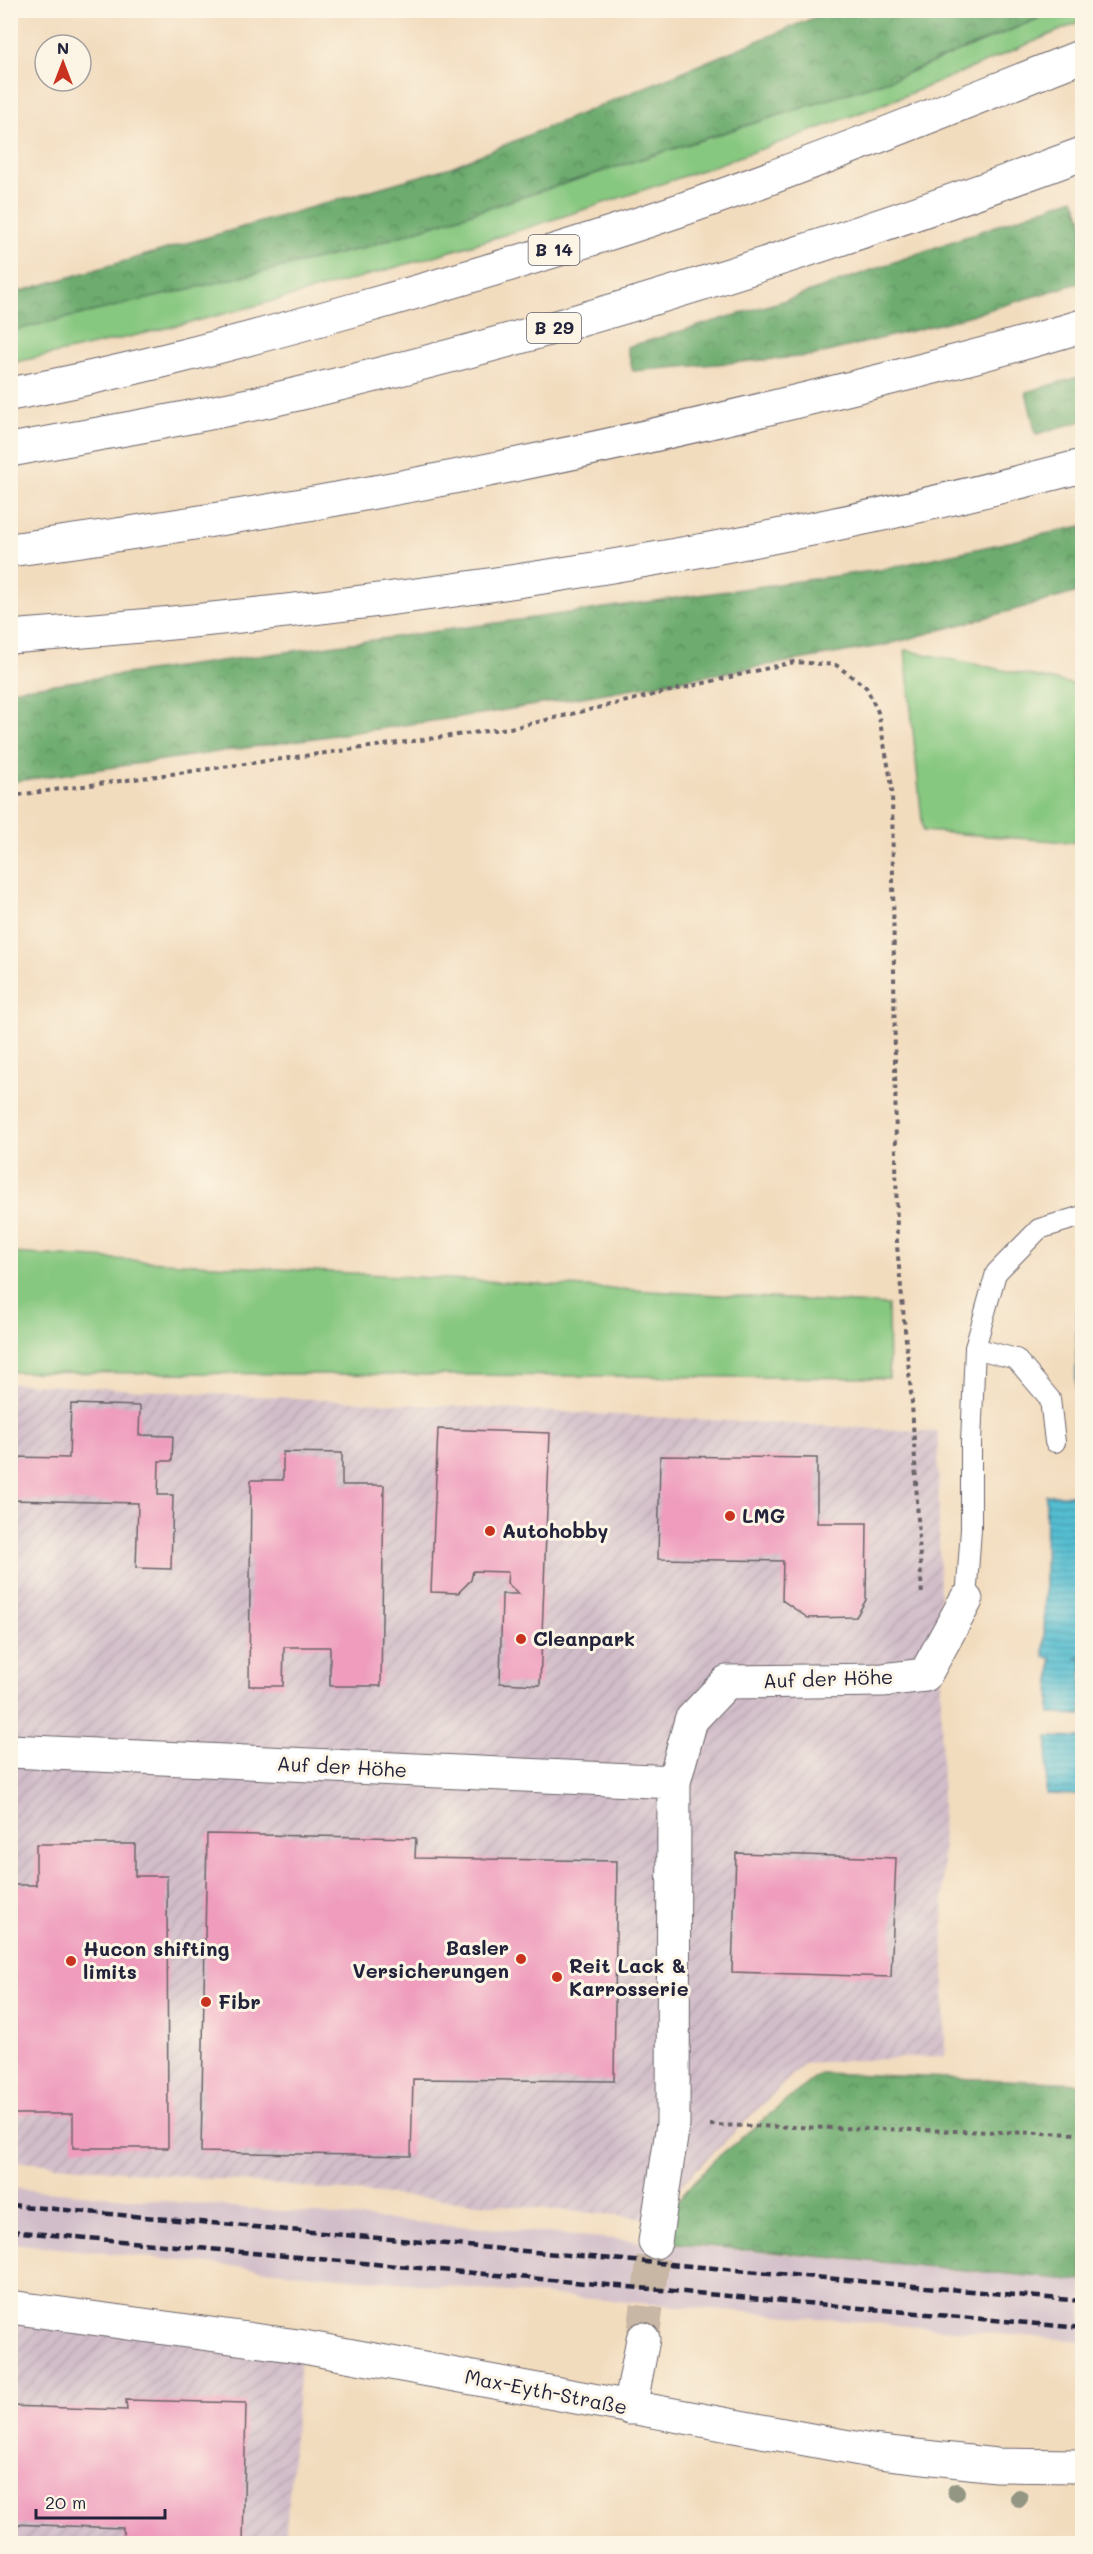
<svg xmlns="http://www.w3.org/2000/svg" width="1093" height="2554" viewBox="0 0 1093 2554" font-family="Mali,sans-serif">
<defs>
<pattern id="industrial-furrows" width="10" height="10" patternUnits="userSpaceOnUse" patternTransform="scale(1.5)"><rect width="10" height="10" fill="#d1bdc9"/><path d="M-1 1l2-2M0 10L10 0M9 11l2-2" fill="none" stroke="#b3a2ae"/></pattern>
<pattern id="forest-crowns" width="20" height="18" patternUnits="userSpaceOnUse" patternTransform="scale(1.5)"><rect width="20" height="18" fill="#6dac6e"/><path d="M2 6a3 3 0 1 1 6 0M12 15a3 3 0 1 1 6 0" fill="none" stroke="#598c5c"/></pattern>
<pattern id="water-rules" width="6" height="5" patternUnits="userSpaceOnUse" patternTransform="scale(1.5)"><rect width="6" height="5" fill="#54bed1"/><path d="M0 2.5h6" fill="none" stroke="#459aab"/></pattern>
</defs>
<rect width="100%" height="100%" fill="#fcf5e5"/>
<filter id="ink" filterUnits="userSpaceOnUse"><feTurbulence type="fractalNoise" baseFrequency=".0167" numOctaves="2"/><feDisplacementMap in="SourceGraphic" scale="12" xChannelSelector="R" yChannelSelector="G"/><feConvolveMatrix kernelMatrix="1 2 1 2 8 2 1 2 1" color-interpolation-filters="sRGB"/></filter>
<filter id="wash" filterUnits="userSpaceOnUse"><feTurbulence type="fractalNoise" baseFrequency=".008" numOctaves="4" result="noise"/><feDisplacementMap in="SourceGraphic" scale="24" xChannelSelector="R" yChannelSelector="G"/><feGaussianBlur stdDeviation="1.35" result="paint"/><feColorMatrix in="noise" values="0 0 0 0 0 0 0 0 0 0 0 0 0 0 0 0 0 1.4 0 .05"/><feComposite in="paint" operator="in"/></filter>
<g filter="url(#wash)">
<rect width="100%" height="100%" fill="#f2dcbe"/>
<g fill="url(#industrial-furrows)">
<polygon points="10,1383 938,1432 945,2056 805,2063 647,2218 11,2161"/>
<polygon points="10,2309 301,2353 285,2543 11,2543"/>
</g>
<polygon fill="#d1bdc9" points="10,2188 627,2240 1082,2282 1082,2341 315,2275 11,2243"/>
<g fill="#87c880" stroke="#54755e" stroke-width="1.5">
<path d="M 1057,11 L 1082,11 L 1082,21 C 1013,50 944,81 873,108 C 593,214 304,302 11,363 L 10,331 L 359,249 L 895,78 Z"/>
<polygon points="905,650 1082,686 1082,843 923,831"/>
<polygon points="11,1253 888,1305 889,1378 11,1372"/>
</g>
<g fill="url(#forest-crowns)" stroke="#486754" stroke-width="1.5">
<polygon points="830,11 1038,11 1037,19 895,78 359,249 11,331 11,294 451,167"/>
<polygon points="1074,198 1082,218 1082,282 951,321 811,356 633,371 627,347 793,298"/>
<polygon points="1082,376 1082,421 1036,434 1026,392"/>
<polygon points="1082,526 1082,591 886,645 494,712 11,782 11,690 879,570"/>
<polygon points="820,2073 1082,2083 1082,2281 643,2240 713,2161"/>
</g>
<g fill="url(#water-rules)" stroke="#3b7086" stroke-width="1.5">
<polygon points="1077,1298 1082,1298 1082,1391 1076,1391"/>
<polygon points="1046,1495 1082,1495 1082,1657 1075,1658 1082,1659 1082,1715 1050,1714 1051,1658 1044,1657"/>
<polygon points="1048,1737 1082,1738 1082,1795 1046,1794"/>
</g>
<g id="blocks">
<g fill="#ef9cbd">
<polygon points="71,1404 140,1406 139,1435 173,1436 172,1461 159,1461 158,1495 173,1495 171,1569 136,1568 138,1503 10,1500 10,1457 69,1458"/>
<polygon points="438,1429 550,1433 540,1685 500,1683 502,1594 519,1594 507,1583 508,1572 473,1571 471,1580 458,1593 431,1592"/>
<polygon points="283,1452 342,1453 342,1485 384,1485 381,1686 330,1686 330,1647 284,1647 283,1686 249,1686 251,1480 283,1480"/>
<polygon points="660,1456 817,1458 817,1523 867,1523 866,1600 856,1617 808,1618 782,1600 783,1561 658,1559"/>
<polygon points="207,1834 416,1838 415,1858 617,1861 614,2081 413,2079 411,2156 201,2152"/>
<polygon points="36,1844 135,1844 135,1876 167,1876 168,2148 73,2148 73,2114 10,2114 10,1885 36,1885"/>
<polygon points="736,1853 896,1858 891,1977 732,1972"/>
<polygon points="126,2400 246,2403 243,2544 124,2544 123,2528 10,2524 10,2406 127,2410"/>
</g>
</g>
</g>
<g filter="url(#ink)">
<use href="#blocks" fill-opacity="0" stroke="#6b6369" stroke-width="1.5"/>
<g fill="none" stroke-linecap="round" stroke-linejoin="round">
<polyline stroke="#c8b7a4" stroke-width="33" stroke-dasharray="33 16" stroke-linecap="butt" points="643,2339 655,2242"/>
<g stroke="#6b6369" stroke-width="22">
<g id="lane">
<polyline points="975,1348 1016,1359 1050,1399 1055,1442"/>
<polyline points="966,1600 971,1529 971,1443 975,1348 996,1273 1039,1229 1082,1216"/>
</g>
</g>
<g stroke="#6b6369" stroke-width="35">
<g id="street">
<polyline points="10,1751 674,1782 673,2124 655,2242"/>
<polyline points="674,1782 691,1720 727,1682 883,1680 925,1675 966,1600"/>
<polyline points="10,2307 298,2346 871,2451 996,2465 1082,2466"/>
<polyline points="630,2408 643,2339"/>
</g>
</g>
<g stroke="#6b6369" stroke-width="35">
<g id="highway">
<path d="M 10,394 C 124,373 235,343 346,312 C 474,276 603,238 729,193 C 848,150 965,102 1082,56"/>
<path d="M 10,450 C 108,432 205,416 302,393 C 567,331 827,248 1082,154"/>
<path d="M 10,550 C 273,515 533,466 790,403 C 888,379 986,355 1082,326"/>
<path d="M 10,637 C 375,609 729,559 1082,466"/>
</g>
</g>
<g stroke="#6b6369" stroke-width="4" stroke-dasharray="4.5 4.5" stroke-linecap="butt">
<polyline points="10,796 516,727 794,662 836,665 866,687 878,712 892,786 897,1246 912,1403 922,1597"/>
<polyline points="710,2125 1082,2134"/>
</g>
<use href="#lane" stroke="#fff" stroke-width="20"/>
<use href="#street" stroke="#fff" stroke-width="33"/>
<use href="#highway" stroke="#fff" stroke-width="33"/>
<g stroke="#22223b" stroke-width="4.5" stroke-dasharray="9 4.5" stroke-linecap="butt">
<polyline points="10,2205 1082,2301"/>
<polyline points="10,2231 1082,2328"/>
</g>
</g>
<g fill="#939683">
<circle cx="956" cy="2492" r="9"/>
<circle cx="1019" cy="2498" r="9"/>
</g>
</g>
<g fill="#c8321e" stroke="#fcf5e5" stroke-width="2">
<circle cx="730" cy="1516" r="6"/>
<circle cx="490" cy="1531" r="6"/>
<circle cx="521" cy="1639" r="6"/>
<circle cx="521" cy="1959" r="6"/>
<circle cx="71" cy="1961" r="6"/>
<circle cx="557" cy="1977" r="6"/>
<circle cx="206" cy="2002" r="6"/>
</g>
<g text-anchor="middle" stroke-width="6" stroke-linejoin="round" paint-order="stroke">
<g fill="#fcf5e5" stroke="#63616e" stroke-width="1.5">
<rect x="528.5" y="235" width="51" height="30" rx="4.5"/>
<rect x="527" y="313" width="54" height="30" rx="4.5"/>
</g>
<g font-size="18" font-weight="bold" fill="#22223b">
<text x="554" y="256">B 14</text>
<text x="554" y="334">B 29</text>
</g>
<g font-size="20" font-weight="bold" fill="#22223b" stroke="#fcf5e5" text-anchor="start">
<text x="742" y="1523">LMG</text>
<text x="502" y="1538">Autohobby</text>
<text x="533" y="1646">Cleanpark</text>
<text x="509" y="1955" text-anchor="end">Basler<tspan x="509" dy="23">Versicherungen</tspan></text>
<text x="83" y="1956">Hucon shifting<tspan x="83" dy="23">limits</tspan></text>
<text x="569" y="1973">Reit Lack &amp;<tspan x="569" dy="23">Karrosserie</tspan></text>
<text x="218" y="2009">Fibr</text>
</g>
<g font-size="20" fill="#22223b" stroke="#fcf5e5">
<text transform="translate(828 1679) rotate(-2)" y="7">Auf der Höhe</text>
<text transform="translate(342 1767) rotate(3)" y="7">Auf der Höhe</text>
<text transform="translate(546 2392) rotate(11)" y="7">Max-Eyth-Straße</text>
</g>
</g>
<rect width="1093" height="2554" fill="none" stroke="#fcf5e5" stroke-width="36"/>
<g transform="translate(63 63)"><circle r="28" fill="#fcf5e5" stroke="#a5a1a1" stroke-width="1.5"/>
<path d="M0-4.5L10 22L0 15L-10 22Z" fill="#c8321e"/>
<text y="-9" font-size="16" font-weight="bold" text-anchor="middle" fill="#22223b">N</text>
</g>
<path d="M36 2509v9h129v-9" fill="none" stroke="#22223b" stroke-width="3"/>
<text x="45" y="2509" font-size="18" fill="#22223b" stroke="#fcf5e5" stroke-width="4.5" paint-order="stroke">20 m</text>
</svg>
